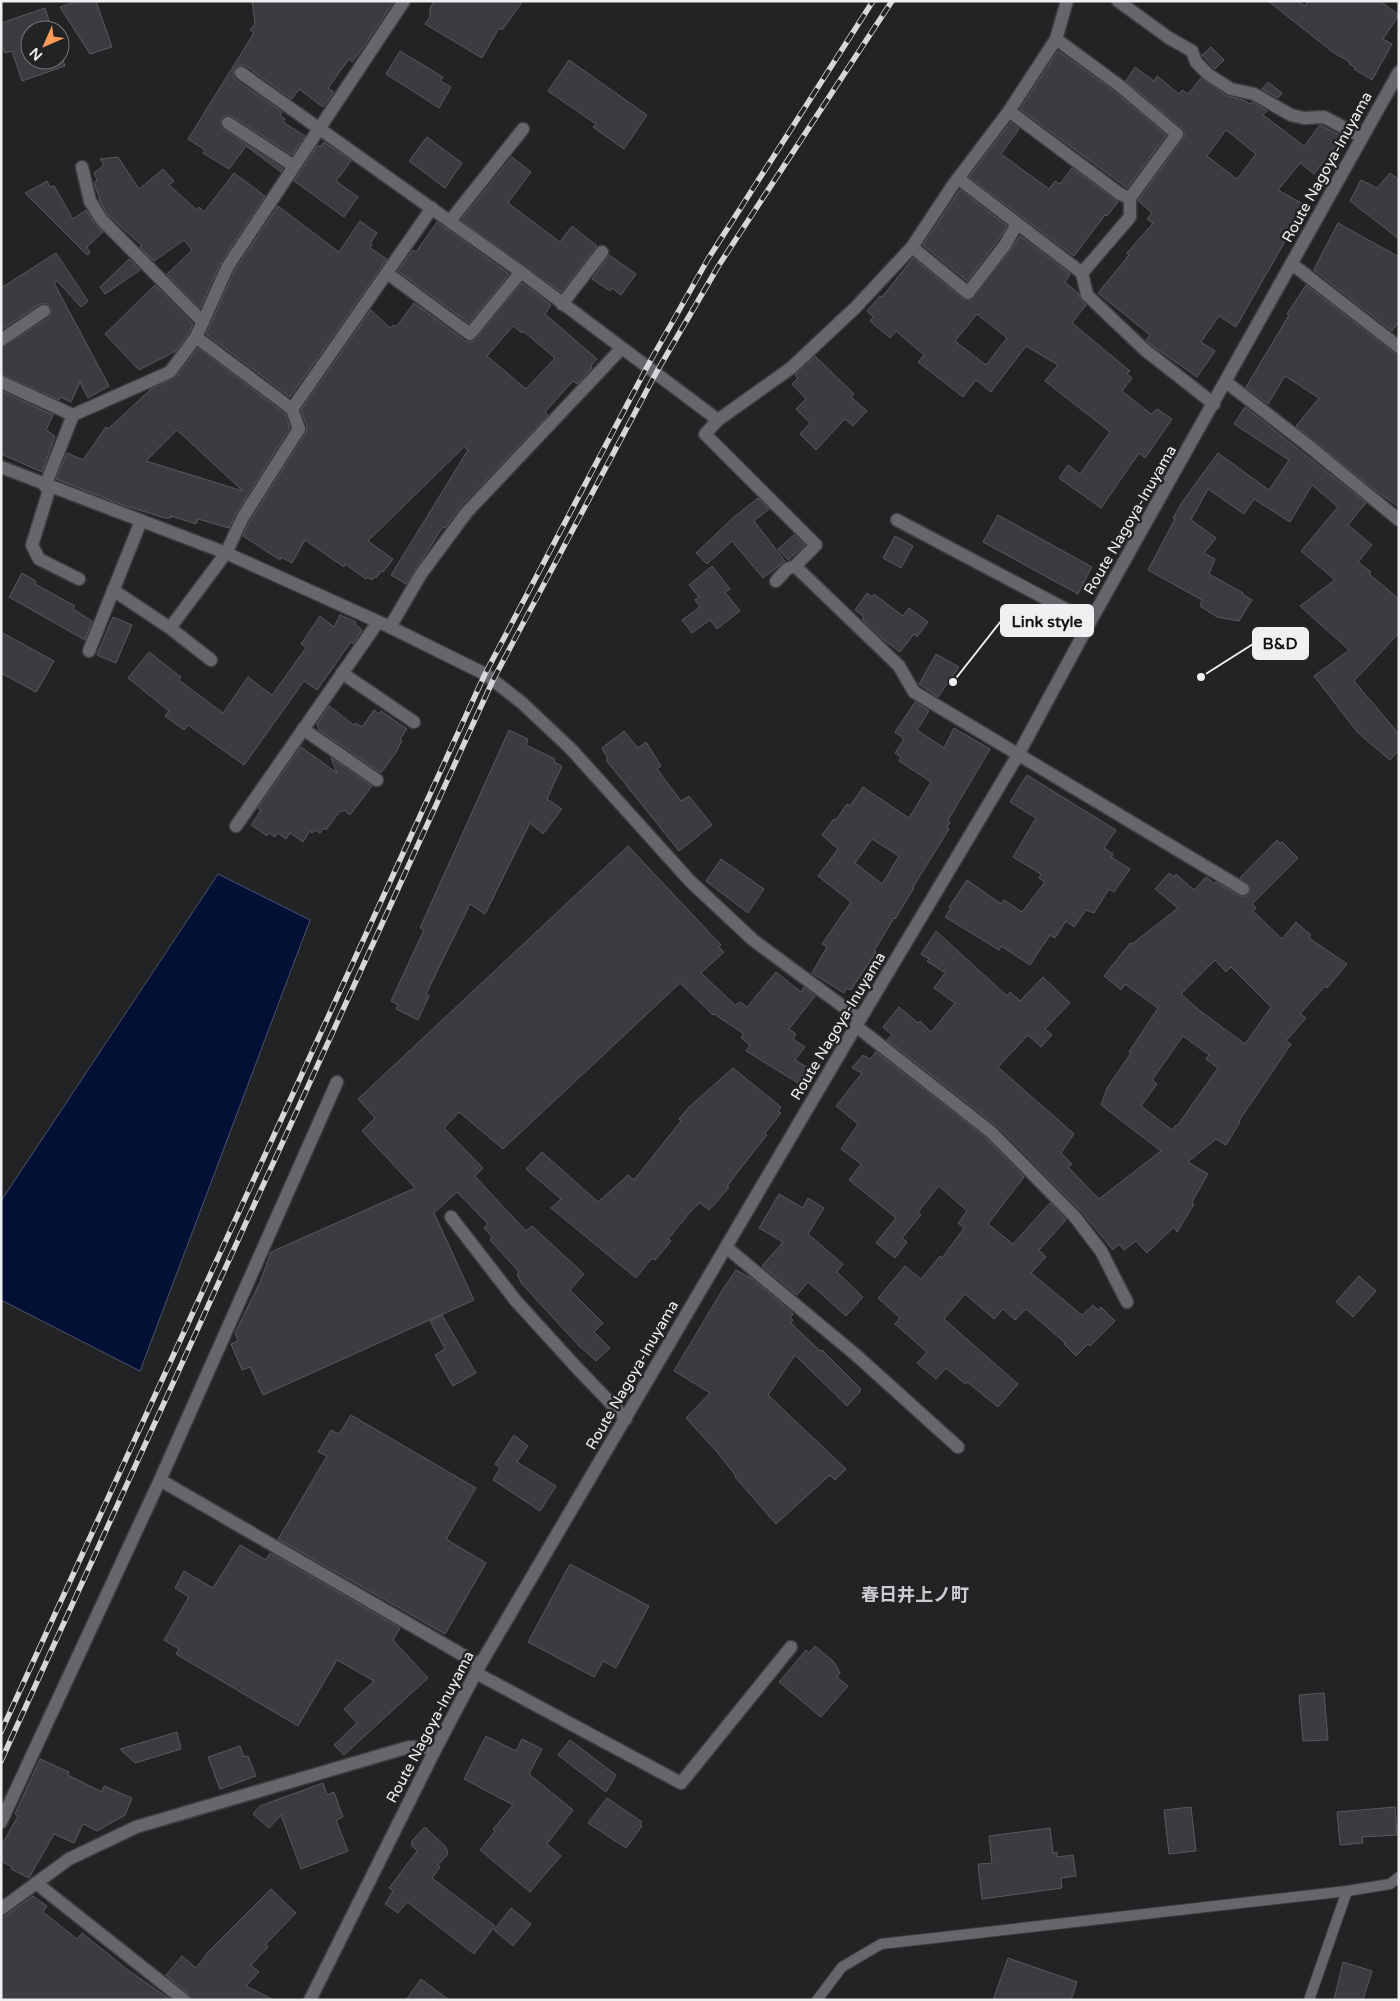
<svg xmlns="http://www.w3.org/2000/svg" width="1400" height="2001" viewBox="0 0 1400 2001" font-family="'Varela Round','Noto Sans JP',sans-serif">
<rect width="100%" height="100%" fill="#222325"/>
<polygon fill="#031035" stroke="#4a536e" points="218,874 310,920 140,1371 1,1300 1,1201"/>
<g fill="#3b3c3f" stroke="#57595b" fill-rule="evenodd">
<polygon points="78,1 96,1 112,47 90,54 60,7"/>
<polygon points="252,1 394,1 362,49 352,62 349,59 328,88 334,92 323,107 299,89 292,99 246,66 238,65 234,69 233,76 236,80 282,112 280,115 285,119 283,122 305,136 292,155 232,116 228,115 222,118 220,123 223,129 283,169 281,172 246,146 229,169 203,153 205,150 188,139 254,33 250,30 255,24"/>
<polygon points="434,1 523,1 502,30 499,28 482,58 425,24 430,17 430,8"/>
<polygon points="1268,1 1297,1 1305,6 1308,1 1380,1 1399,15 1383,39 1392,44 1372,80 1354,69 1355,67 1349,64 1350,62 1334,53"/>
<polygon points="45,8 52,30 30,30 30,60 60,60 60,52 65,66 22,81 12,51 5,53 1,44 1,23"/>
<polygon points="1211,47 1224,60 1215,69 1202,55"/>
<polygon points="400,51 443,77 440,81 451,87 439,108 386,74"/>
<polygon points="1058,51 1115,92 1166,135 1127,188 1020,109"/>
<polygon points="569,60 647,115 624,149 593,127 596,124 548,91"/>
<path d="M 1135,67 L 1154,81 L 1157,76 L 1179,94 L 1182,90 L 1188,94 L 1201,78 L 1227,96 L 1243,100 L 1250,104 L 1252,102 L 1267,111 L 1263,115 L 1304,146 L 1320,125 L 1343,137 L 1314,174 L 1300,163 L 1278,190 L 1303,204 L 1303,210 L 1236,327 L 1219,316 L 1201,342 L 1215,351 L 1197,377 L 1150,344 L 1146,340 L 1150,335 L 1098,293 L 1129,255 L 1127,253 L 1153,223 L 1147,219 L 1152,213 L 1138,201 L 1185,136 L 1182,128 L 1126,81 ZM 1226,130 L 1256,154 L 1237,179 L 1207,156 Z"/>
<polygon points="1268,82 1282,93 1278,98 1262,89"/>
<polygon points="1011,122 1019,129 1001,154 1049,189 1055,181 1060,184 1072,168 1118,202 1107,216 1105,215 1074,256 969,177"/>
<polygon points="427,137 462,163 445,188 409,161"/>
<polygon points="324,142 351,161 336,181 358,197 344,217 294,181 318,145 320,147"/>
<polygon points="118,157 139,189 163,169 174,181 169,185 197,210 199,207 204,212 234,173 265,196 221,262 200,308 167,274 192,250 184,240 154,261 140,247 142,246 107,214 99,200 100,199 94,183 97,180 94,173 104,165 100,159"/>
<polygon points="512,157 531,172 508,203 560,242 572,226 597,246 561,292 461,220"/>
<polygon points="1390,173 1399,180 1399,239 1350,201 1361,180 1377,188"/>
<polygon points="47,181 50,187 54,186 73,219 86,210 94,223 103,232 87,247 90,253 87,255 25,193"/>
<polygon points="960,190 1007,226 998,240 967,281 923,245"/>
<polygon points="278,206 339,252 360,221 377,233 370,244 372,245 370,248 387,259 290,397 206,334 235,270"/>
<polygon points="437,222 509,274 469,323 398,271 413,250 416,252"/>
<polygon points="1338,223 1399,257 1399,322 1392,331 1315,271 1314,269"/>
<path d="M 1020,236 L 1070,274 L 1065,282 L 1078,293 L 1081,300 L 1086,305 L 1072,323 L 1130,371 L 1127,374 L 1132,378 L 1122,391 L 1151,414 L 1157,409 L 1172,419 L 1145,458 L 1139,453 L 1101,508 L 1059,478 L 1068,465 L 1080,474 L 1110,432 L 1045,381 L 1058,365 L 1026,346 L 991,392 L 976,380 L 963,397 L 918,362 L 924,355 L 896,331 L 890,338 L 870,321 L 873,317 L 867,311 L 880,296 L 882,297 L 913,258 L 963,299 L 971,300 L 1011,250 ZM 977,314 L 1007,338 L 986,365 L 955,341 Z"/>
<polygon points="56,253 88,301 81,307 57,281 54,283 109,386 88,398 80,382 71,402 60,397 59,400 1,374 1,348 49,318 52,311 48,304 40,304 1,330 1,288"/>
<polygon points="609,255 636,274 621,295 612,288 610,291 592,279"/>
<polygon points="129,259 140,270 105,294 100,287"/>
<path d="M 522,283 L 551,305 L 545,314 L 597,359 L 591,366 L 592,368 L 577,384 L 573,381 L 545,412 L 548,415 L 461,506 L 445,528 L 443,527 L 406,584 L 391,575 L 468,450 L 464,447 L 368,541 L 393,559 L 383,572 L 381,571 L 376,578 L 374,577 L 372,580 L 367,577 L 366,579 L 345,564 L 344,567 L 305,540 L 292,563 L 281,557 L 280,560 L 243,536 L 250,521 L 306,433 L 307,426 L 301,410 L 371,310 L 390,328 L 394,325 L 396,327 L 414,303 L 465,341 L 473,342 ZM 513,326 L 522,333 L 523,331 L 555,358 L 526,389 L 487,356 Z"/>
<polygon points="155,285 193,324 189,333 176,351 139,370 105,334"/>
<polygon points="1306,285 1394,353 1399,355 1399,507 1376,491 1296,426 1319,398 1285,376 1268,404 1246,387 1289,315 1287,314"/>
<path d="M 198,348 L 285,414 L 290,428 L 236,513 L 229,528 L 198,519 L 196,524 L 171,516 L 171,518 L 165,518 L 123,505 L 56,479 L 67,453 L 83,460 L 106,427 L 108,429 L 151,389 L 176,377 ZM 177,430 L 243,491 L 146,461 Z"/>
<polygon points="815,356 854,394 851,397 867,411 853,426 845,419 816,450 800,434 810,423 796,409 806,399 792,384 798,378 795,375"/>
<polygon points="1,391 53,415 46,430 55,436 42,472 1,454"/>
<polygon points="1245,407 1366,503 1348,525 1372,545 1358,562 1371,572 1369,574 1399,599 1399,633 1354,681 1399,734 1399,750 1390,760 1358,733 1314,676 1349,650 1300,606 1335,580 1301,551 1338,507 1312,485 1290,522 1254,499 1244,514 1208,489 1191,520 1216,538 1204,553 1215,559 1209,574 1243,593 1242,594 1252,600 1239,621 1217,617 1200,606 1202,600 1148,570 1175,519 1173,518 1183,501 1218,453 1269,490 1289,460 1234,424"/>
<polygon points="758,498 769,509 754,521 785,561 763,578 732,541 707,564 696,553 734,517"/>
<polygon points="998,515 1092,567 1078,594 983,542"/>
<polygon points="794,535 805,545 788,560 778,549"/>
<polygon points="895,536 913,546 901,568 883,558"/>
<polygon points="712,566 730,589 725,592 740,611 717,629 710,620 692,633 682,620 700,607 695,600 699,597 689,585"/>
<polygon points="22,573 36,581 35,584 75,606 73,609 92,621 85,640 9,597"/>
<polygon points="867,593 872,597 874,594 903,616 909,608 928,622 917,637 914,634 900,652 884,640 862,619 864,617 855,610"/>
<polygon points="340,615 356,622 355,624 362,630 353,644 351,642 317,690 304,681 244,765 188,725 184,730 165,716 169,711 128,678 149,652 181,677 179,680 223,713 248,677 272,695 306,648 301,644 320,616 334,627"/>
<polygon points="113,617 132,625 116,663 97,655"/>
<polygon points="1,632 54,661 37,691 36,692 1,673"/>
<polygon points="936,654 959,667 938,697 919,684"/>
<path d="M 915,702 L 929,711 L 917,730 L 944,748 L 954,728 L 990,749 L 948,820 L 950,822 L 947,828 L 949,829 L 913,887 L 914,888 L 895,919 L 894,918 L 874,951 L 876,952 L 851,990 L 847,988 L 844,993 L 812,973 L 827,947 L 822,944 L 851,902 L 818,876 L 838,849 L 822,835 L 834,819 L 836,820 L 847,804 L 850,806 L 863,787 L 909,818 L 931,782 L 899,761 L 901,757 L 895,753 L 904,739 L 895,732 ZM 872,839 L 899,856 L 882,884 L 855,863 Z"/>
<polygon points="329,706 354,725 356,723 362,727 374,710 379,714 381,711 407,729 400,739 402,740 397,751 381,773 319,730 317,724"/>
<polygon points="509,730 528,739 526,745 555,759 554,762 562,766 547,799 562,809 543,834 530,823 485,914 470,904 426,994 429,996 418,1020 396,1009 398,1005 391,1001 424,930 420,928"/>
<polygon points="624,731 638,748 646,742 661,766 657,769 681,801 689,796 712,825 679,851 606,760 608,759 602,748"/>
<polygon points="301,747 337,773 331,758 372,786 350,815 344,810 342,812 340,811 326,830 324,828 320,833 315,830 312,833 310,831 303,842 290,833 286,839 278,833 275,837 269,833 267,836 251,825 261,810 258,808"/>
<polygon points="1027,775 1116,830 1104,848 1113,854 1111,857 1130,869 1114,892 1109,889 1094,913 1086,910 1074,927 1066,921 1055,938 1050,935 1030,965 1001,946 999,950 945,917 951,908 949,907 967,880 1001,904 1004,900 1022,912 1045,882 1039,878 1041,874 1013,857 1036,818 1010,802"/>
<path d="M 1277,840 L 1280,844 L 1282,842 L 1298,858 L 1252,904 L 1256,908 L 1253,911 L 1282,939 L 1296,922 L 1311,935 L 1309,938 L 1347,964 L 1327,988 L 1325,986 L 1300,1014 L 1306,1018 L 1286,1041 L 1291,1044 L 1239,1121 L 1240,1122 L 1226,1145 L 1216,1139 L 1188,1162 L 1208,1174 L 1192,1202 L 1194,1204 L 1177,1232 L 1174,1227 L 1147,1253 L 1136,1241 L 1124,1250 L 1119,1244 L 1113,1250 L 1081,1211 L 997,1126 L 887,1040 L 892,1035 L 883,1027 L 899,1007 L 918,1023 L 920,1021 L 931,1032 L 955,1003 L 934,988 L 945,973 L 927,961 L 929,959 L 921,954 L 936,931 L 1007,996 L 1010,992 L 1020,1001 L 1043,977 L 1070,1003 L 1045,1029 L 1052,1035 L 1041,1047 L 1028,1035 L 998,1067 L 1074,1134 L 1061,1153 L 1072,1164 L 1068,1167 L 1099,1199 L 1161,1151 L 1101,1105 L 1107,1088 L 1131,1053 L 1129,1052 L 1158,1008 L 1125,984 L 1121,990 L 1104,976 L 1130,943 L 1132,944 L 1178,908 L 1155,889 L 1169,873 L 1174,877 L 1176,874 L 1194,890 L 1206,877 L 1215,884 L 1216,882 L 1239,896 L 1246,896 L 1250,893 L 1250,886 L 1240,878 ZM 1215,960 L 1226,972 L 1231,967 L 1271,1007 L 1245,1044 L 1199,1010 L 1181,994 ZM 1183,1036 L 1209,1055 L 1206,1059 L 1218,1068 L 1177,1126 L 1176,1125 L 1172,1130 L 1141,1106 L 1157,1084 L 1152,1080 Z"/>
<polygon points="628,846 721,945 719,947 724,952 701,973 735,1005 740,1002 747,1007 776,972 801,992 804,987 815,996 789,1029 796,1034 793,1039 805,1047 795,1060 808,1068 798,1083 746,1051 750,1045 741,1038 744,1034 714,1014 713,1015 680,983 503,1149 459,1112 444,1128 483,1168 475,1176 496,1199 526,1231 532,1226 584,1274 570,1290 603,1323 594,1332 610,1348 596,1361 579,1346 522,1284 517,1274 519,1272 490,1240 492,1237 484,1228 488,1224 457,1192 434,1213 474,1300 263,1395 250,1367 242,1370 231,1344 238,1341 235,1333 260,1282 271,1252 415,1188 362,1131 375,1118 358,1099"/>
<polygon points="721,859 764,889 748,913 706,881"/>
<polygon points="876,1052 986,1138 1024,1177 988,1224 1013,1244 1050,1203 1066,1220 1039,1250 1046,1257 1031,1273 1082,1315 1093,1305 1098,1310 1101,1307 1115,1321 1090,1346 1088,1344 1076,1356 1064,1344 1065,1343 1026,1309 1015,1320 1003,1309 994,1319 965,1294 944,1319 1018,1384 998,1407 967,1382 965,1384 946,1368 936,1379 917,1363 927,1352 895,1324 900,1318 878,1298 905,1266 921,1279 940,1256 942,1258 964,1228 958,1223 967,1211 939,1186 918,1212 921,1215 902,1238 907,1242 895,1258 876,1243 896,1218 849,1180 861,1164 841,1149 858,1124 836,1106 862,1073 852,1068 863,1055 870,1059"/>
<polygon points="733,1068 781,1107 778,1111 781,1113 765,1133 767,1135 758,1146 727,1186 729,1187 714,1205 709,1210 699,1202 697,1206 696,1205 668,1239 671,1241 655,1260 652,1258 636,1278 551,1208 561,1199 526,1169 542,1152 598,1202 628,1175 634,1180 681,1121 679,1119 689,1107"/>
<polygon points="779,1194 803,1208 808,1198 824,1208 808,1234 843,1264 837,1272 863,1297 846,1316 808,1282 797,1295 762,1266 783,1242 759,1228"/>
<polygon points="736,1270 751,1278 789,1310 793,1314 790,1318 793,1320 791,1323 820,1351 822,1350 861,1389 859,1391 860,1392 847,1406 795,1355 768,1395 846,1469 835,1480 830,1475 776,1524 735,1477 736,1476 717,1452 686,1418 710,1393 674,1371 723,1289"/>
<polygon points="1359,1276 1376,1291 1353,1317 1336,1302"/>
<polygon points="442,1315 476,1373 453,1386 435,1355 445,1349 430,1321"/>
<polygon points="351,1415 476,1488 446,1539 486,1563 445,1634 278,1539 327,1456 318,1452 331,1430 339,1434"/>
<polygon points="514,1435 528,1446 517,1462 556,1486 540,1511 493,1480 500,1468 495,1464"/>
<polygon points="240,1545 266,1560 270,1553 400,1628 393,1640 428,1678 344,1755 334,1745 357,1723 344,1709 374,1681 337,1660 298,1726 176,1654 179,1649 164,1640 189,1597 175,1588 184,1571 213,1588"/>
<polygon points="570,1564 649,1606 616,1668 603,1661 594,1677 528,1642"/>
<polygon points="815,1646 834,1662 840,1673 837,1677 848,1686 821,1717 779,1682 806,1650 809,1653"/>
<polygon points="1324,1693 1328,1740 1303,1741 1299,1695"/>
<polygon points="177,1732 181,1749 135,1763 120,1749"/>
<polygon points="486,1736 516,1751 522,1739 542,1749 529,1774 573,1810 547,1844 561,1856 530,1892 480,1850 495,1831 493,1829 513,1805 464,1779"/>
<polygon points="570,1740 616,1775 606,1792 558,1755"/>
<polygon points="240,1746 244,1757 248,1756 256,1776 220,1789 208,1757"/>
<polygon points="40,1759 69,1772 68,1775 102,1792 104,1786 132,1798 125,1815 97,1831 83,1824 74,1843 54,1834 29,1878 11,1869 12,1867 1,1861 1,1846 18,1816 15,1814"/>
<polygon points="323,1783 327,1795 334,1792 343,1817 336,1820 348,1851 301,1869 281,1815 269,1828 253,1814 260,1806"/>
<polygon points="607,1798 642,1822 640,1825 642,1826 626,1848 588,1823"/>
<polygon points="1191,1807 1196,1851 1169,1854 1164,1810"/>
<polygon points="1395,1807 1397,1835 1362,1837 1363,1843 1340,1845 1337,1812"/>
<polygon points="425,1827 446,1847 448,1854 438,1865 440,1867 432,1878 495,1926 474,1954 407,1902 398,1913 385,1904 393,1891 389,1888 417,1851 411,1845 413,1844 411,1842"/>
<polygon points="1050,1828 1053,1853 1057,1852 1057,1857 1073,1855 1076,1876 1061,1878 1062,1888 982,1899 978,1864 992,1863 989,1836"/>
<polygon points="271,1889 296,1913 266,1944 268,1947 251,1965 259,1972 246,1986 274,2000 192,2000 189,1994 166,1975 182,1956 196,1968 209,1951"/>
<polygon points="33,1896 47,1906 43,1912 77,1939 82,1933 128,1970 171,2000 1,2000 1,1919"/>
<polygon points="511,1908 531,1924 513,1946 494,1930"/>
<polygon points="1008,1958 1077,1982 1071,2000 993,2000"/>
<polygon points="1343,1962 1372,1971 1363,2000 1334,2000"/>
<polygon points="421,1979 449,2000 406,2000"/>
</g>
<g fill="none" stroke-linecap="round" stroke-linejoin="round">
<g stroke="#3d3e40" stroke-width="12">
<g id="lane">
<polyline points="817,2000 842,1967 881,1944 1347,1891 1390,1884 1399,1877"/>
<polyline points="1309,2000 1347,1891"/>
</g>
</g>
<g stroke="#3d3e40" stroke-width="15">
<g id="street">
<polyline points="1067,1 1056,39 1009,111 953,185 912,247 855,308 791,368 718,420 705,434 816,545 795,566 899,666 914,692 1243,889"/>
<polyline points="1118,1 1169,38 1192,51 1196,62 1209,75 1231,89 1254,94 1291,115 1304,118 1324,117 1362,137"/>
<polyline points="1056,39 1120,86 1177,134 1130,198 1130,217 1082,273"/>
<polyline points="241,73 521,272 718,420"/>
<polyline points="1009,111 1120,194 1130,198"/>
<polyline points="228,123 294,166"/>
<polyline points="82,167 90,201 101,219 203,322"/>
<polyline points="959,179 1082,273 1087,295 1145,350 1214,404"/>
<polyline points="450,221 523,129"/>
<polyline points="912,247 968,293 1005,245 1017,224"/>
<polyline points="1292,264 1399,347"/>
<polyline points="387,273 470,334 521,272"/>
<polyline points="562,304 602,252"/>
<polyline points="196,337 292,409"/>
<polyline points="1,340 44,311"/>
<polyline points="1,382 73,415"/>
<polyline points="1226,382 1305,443 1399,520"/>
<polyline points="1,467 226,553 390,627 485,674 521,702 571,749 690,881 753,940 860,1019"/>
<polyline points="45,486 73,415 170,372 196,337 228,266 404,1"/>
<polyline points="50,487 32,545 39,559 79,579"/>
<polyline points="897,520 1090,622"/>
<polyline points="776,581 787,569 795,566"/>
<polyline points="113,590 170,628 211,660"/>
<polyline points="390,627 421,574 467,512 621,349"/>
<polyline points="170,628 226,553 243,517 299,429 292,409 432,208"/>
<polyline points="89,651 141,521"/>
<polyline points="342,673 414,722"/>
<polyline points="303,729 377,780"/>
<polyline points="236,826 378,622"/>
<polyline points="856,1026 991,1132 1075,1217 1101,1251 1127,1302"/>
<polyline points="451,1217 516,1301 577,1368 626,1419"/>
<polyline points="726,1247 856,1355 958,1447"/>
<polyline points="160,1480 480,1665"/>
<polyline points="476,1673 681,1783 791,1647"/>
<polyline points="1,1822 160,1480 337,1082"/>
<polyline points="36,1883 184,2000"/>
<polyline points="1,1909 69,1859 136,1827 409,1747 436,1748"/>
</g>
</g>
<g stroke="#3d3e40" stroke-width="15">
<polyline id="secondary" points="310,2000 436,1748 480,1665 856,1026 1018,755 1090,622 1399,72"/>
</g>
<use href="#lane" stroke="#66676a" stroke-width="10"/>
<use href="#street" stroke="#66676a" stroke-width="12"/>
<use href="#secondary" stroke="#66676a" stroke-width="12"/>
<g stroke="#d6d7d9" stroke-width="5.5">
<g id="rail">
<polyline points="1,1732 485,674 647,367 708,259 873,1"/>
<polyline points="1,1761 493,680 656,373 719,265 892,1"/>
</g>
</g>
<use href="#rail" stroke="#222325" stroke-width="4" stroke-dasharray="11" stroke-linecap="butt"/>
</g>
<g text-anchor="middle" stroke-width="5" stroke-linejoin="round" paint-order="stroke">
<g font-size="15" fill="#eff0f2" stroke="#222325">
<text transform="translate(1327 167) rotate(-61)" y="5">Route Nagoya-Inuyama</text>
<text transform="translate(1130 520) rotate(-60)" y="5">Route Nagoya-Inuyama</text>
<text transform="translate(838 1026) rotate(-59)" y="5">Route Nagoya-Inuyama</text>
<text transform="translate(632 1375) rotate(-60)" y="5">Route Nagoya-Inuyama</text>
<text transform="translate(430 1727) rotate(-62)" y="5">Route Nagoya-Inuyama</text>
</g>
<g font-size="18" font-weight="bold" fill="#cacccf" stroke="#222325">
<text x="915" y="1601">春日井上ノ町</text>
</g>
</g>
<path fill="none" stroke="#eff0f2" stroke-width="2" d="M953 682L1001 621M1201 677L1253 644"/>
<g fill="#eff0f2" stroke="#222325" stroke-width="2">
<circle cx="953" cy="682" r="5"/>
<circle cx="1201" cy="677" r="5"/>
</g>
<g fill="#eff0f2" stroke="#eff0f2" stroke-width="2">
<rect x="1001" y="605" width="92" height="31" rx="5"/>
<rect x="1253" y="628" width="55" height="31" rx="5"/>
</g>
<g font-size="16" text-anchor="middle" font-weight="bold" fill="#111">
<text x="1047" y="627">Link style</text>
<text x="1280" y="649">B&amp;D</text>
</g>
<rect width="1400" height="2001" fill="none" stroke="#eff0f2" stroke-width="5"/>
<g transform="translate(45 45) rotate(225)"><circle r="24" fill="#222325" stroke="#747577"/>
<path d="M0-4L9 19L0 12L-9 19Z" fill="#fe9b58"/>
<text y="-8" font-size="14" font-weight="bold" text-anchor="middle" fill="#eff0f2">N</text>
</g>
</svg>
